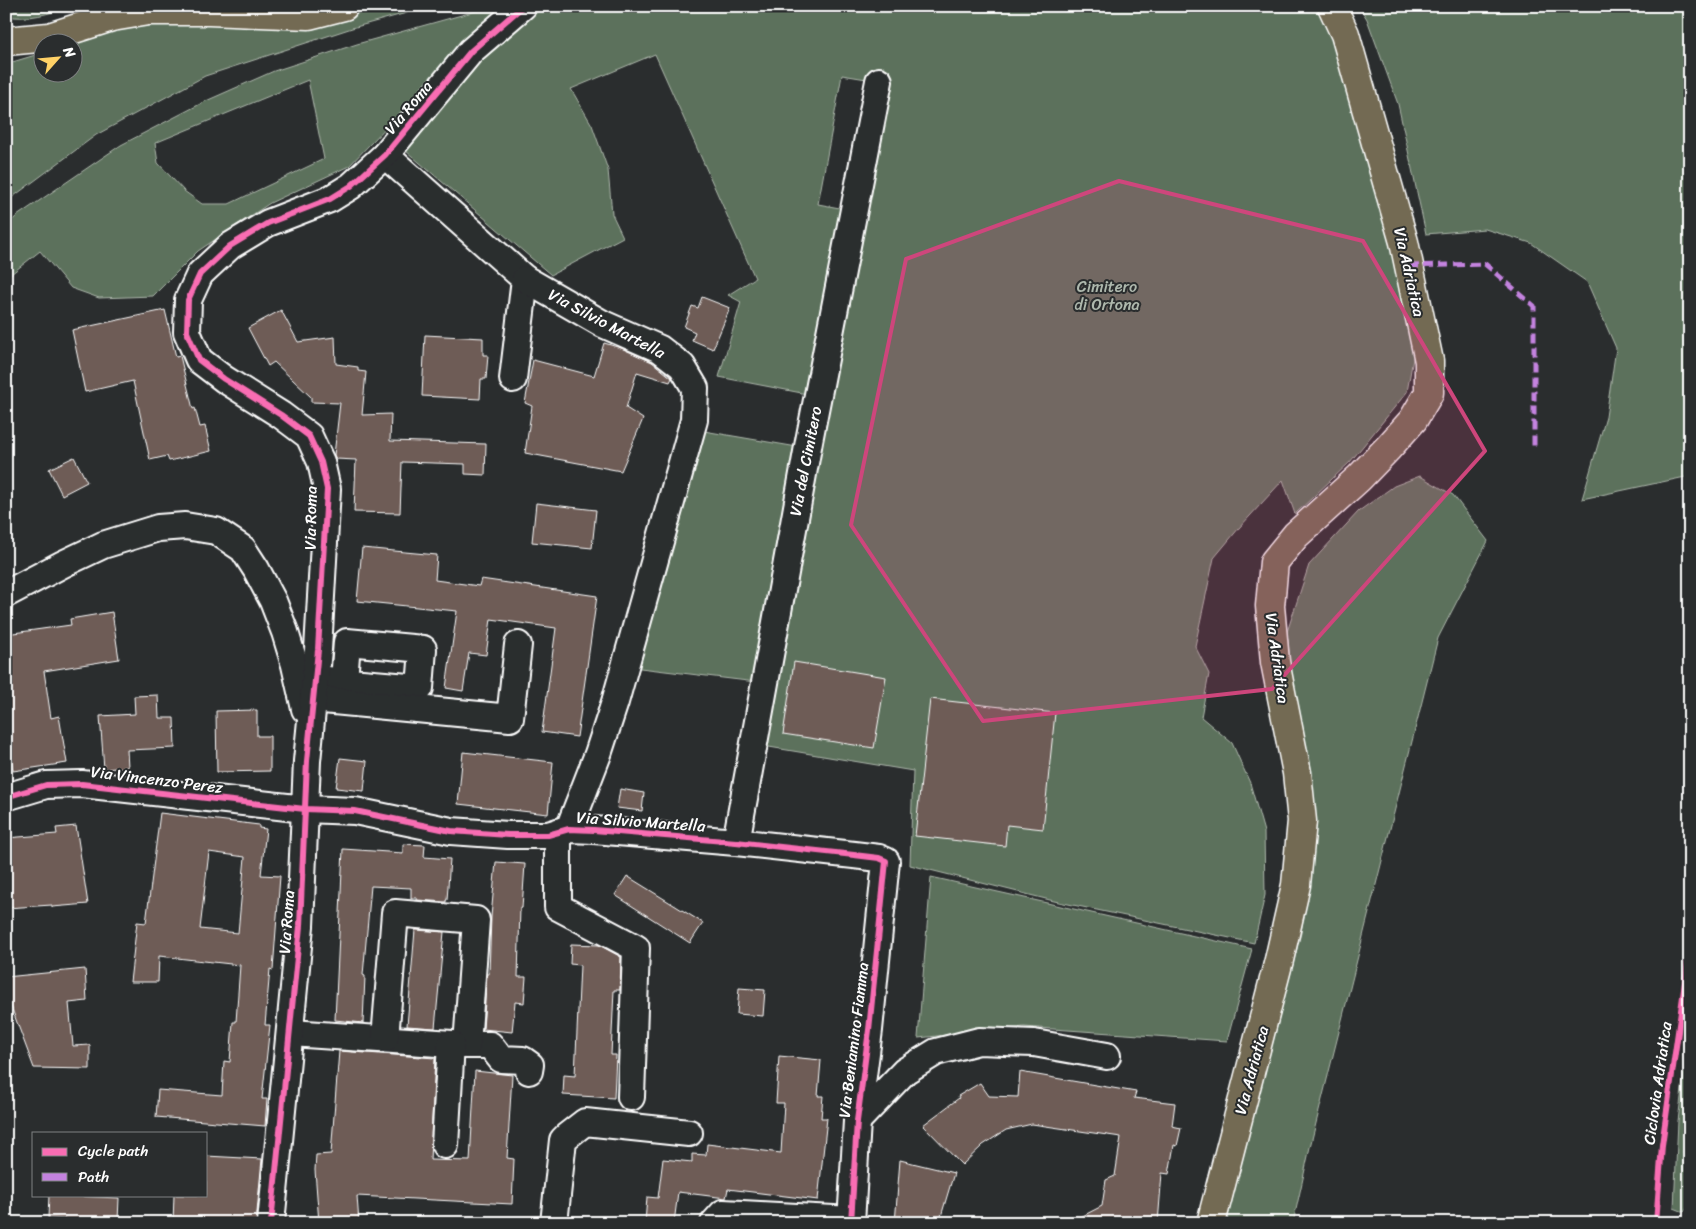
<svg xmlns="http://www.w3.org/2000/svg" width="1696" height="1229" viewBox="0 0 1696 1229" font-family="Sriracha,sans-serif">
<rect width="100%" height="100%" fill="#2a2d2e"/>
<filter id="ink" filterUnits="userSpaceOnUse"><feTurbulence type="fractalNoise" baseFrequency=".02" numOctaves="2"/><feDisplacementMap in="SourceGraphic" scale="10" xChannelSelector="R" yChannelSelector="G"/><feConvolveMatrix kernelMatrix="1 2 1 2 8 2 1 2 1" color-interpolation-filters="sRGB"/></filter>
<g filter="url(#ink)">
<g fill="#5c715b" stroke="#aeb8ad" fill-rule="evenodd">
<path d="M 6,6 L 70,6 C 49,14 29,20 6,16 Z"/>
<polygon points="361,6 432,6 352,28 205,76 96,135 6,202 6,64 42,53 42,72 72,72 73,43 129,23 286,24"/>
<path d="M 494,6 L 512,6 L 416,96 L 349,166 L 270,203 L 198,251 L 153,296 L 99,298 L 71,288 L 40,251 L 6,278 L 6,226 L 17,216 L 121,145 L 206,101 L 274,71 L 357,44 ZM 308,80 L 324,159 L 229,204 L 202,204 L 184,191 L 158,163 L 155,143 Z"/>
<polygon points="537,6 1324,6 1398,271 1415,347 1407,392 1350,462 1295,514 1283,480 1239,528 1214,558 1195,646 1209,674 1201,717 1232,743 1250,783 1264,832 1265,895 1254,943 1054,901 910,865 913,771 763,746 891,83 842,75 818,204 845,209 812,395 719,377 741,302 728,295 755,278 655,54 571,89 592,125 608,170 612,214 623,237 551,275 406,151 470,68"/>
<polygon points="1359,6 1688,6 1690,9 1690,476 1582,499 1606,417 1616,348 1587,282 1531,243 1485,229 1426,234 1398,104 1367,19"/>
<polygon points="704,431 803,448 756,682 632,667"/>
<polygon points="1420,476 1453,495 1488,541 1438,638 1310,1147 1293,1223 1226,1223 1301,933 1311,868 1287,632 1309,565 1359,511 1394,486"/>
<polygon points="931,877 1252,949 1227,1041 1024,1027 918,1038"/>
<polygon points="1690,1025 1690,1127 1683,1152 1690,1171 1690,1204 1684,1212 1674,1208 1678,1121"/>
</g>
<g fill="#6e5c57" stroke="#fff" fill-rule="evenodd">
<polygon points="702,297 730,308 713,349 692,340 695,332 684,327 692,306 698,308"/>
<polygon points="165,310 176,357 180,356 193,409 195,408 200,427 205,426 211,451 169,461 167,456 150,460 133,381 85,392 72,330"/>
<polygon points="281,310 298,342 335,337 336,364 358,367 358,371 366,372 362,415 391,414 390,441 486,444 485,475 465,474 465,464 402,462 400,513 354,512 356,460 336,459 334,455 340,403 311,402 311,397 274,362 268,366 248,328"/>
<polygon points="425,335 483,338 483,355 488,355 486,379 481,379 480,399 422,396"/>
<polygon points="604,343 621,348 652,362 672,378 670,382 637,372 626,408 643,419 621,471 525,453 532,406 525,403 533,360 594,376"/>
<polygon points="74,457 87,482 62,495 49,469"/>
<polygon points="536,503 596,510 592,548 532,542"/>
<polygon points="362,548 437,555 435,580 479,586 481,579 597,596 577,737 542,732 556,628 491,619 486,655 469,653 463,691 446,688 457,611 357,601"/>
<polygon points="112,612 119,659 44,671 51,718 59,716 67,763 13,771 6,722 6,634 71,625 70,619"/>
<polygon points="794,662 886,677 874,748 783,734"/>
<polygon points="158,695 159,718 174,718 175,748 127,750 128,767 104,769 100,716 135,714 134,696"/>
<polygon points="930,699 1055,713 1043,829 1007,825 1005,846 915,836"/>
<polygon points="257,710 257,736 270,736 270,771 217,772 216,711"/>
<polygon points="463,752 553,762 548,814 458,804"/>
<polygon points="340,758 367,761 364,791 336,788"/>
<polygon points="620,789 644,793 642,811 617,808"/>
<path d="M 160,813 L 259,825 L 259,828 L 266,829 L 261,875 L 280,876 L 273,970 L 270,969 L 265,1025 L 270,1025 L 262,1099 L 267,1099 L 265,1126 L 156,1117 L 158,1090 L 222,1095 L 224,1061 L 230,1062 L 233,1022 L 236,1022 L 240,965 L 159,956 L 158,982 L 130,982 L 137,922 L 146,923 ZM 209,852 L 245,857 L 238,933 L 200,929 Z"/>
<polygon points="76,826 88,904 52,907 52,905 6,908 6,838 57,834 56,828"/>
<polygon points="403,844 425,845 424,857 450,859 447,900 446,900 446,902 417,900 417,898 411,898 411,888 371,886 363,975 365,976 363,1023 335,1020 343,849 403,853"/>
<polygon points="496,862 525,864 522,908 520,908 518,977 526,977 524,1003 515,1002 512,1032 483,1029 487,974 489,974 491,917"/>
<polygon points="627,876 703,923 690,943 615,895"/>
<polygon points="415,930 444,932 435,1028 407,1026"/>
<polygon points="571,944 599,945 621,957 620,990 614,990 611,1055 616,1055 614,1098 563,1095 564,1075 575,1076 580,965 570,964"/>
<polygon points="85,969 87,1001 69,1003 73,1046 90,1045 90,1069 34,1068 6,993 6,977"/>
<polygon points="739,988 765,990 763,1016 737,1014"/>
<polygon points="339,1051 435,1058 430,1160 470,1161 475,1071 512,1075 507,1158 514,1159 512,1204 357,1196 359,1223 319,1223 315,1170 316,1155 331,1154"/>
<polygon points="779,1056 821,1060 818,1096 823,1096 821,1118 827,1118 818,1200 728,1189 726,1198 678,1192 674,1223 645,1223 647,1197 658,1198 663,1159 692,1162 692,1154 706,1155 707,1144 781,1153 784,1103 776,1103"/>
<polygon points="1020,1072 1136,1092 1134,1098 1175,1103 1172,1126 1181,1128 1177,1146 1174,1145 1169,1174 1162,1173 1158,1223 1069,1223 1102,1206 1106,1180 1115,1176 1121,1137 1032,1124 1006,1130 983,1145 962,1165 923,1125 959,1098 958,1096 980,1083 989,1096 1018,1097"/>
<polygon points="206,1156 262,1159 256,1223 173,1223 174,1195 206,1195"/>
<polygon points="900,1160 954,1173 939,1223 895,1223"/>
<polygon points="49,1195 119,1198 118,1221 48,1218"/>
</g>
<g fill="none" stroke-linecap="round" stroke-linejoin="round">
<g stroke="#fff" stroke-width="30">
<g id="minor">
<polyline points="385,155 525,279 513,379"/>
<polyline points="525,279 603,324 660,349 682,366 695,388 694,420 615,702 598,754 569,829"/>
<polyline points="6,594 63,564 103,545 158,528 185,526 216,531 243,549 256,569 273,601 285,632 295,665 305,709"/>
<polyline points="315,679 420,688 423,649 347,642 344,681"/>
<polyline points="313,699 510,718 518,645"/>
<polyline points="6,797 46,785 82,784 305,809 355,811 451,831 508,835 548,835 569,829 594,830 736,842 854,855 879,858 886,861 869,1030 857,1121 851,1223"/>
<polyline points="558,832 558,907 636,948 631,1097"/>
<polyline points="736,842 809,441 879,81"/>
<polyline points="291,1033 467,1045 490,1045 501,1059 523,1060 530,1065 529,1071"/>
<polyline points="385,1039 395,913 476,920 467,1045"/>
<polyline points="857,1121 905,1071 936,1052 979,1041 1034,1043 1107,1056"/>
<polyline points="445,1145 451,1044"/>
<polyline points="271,1223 300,926 307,761 318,650 327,489 321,462 309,436 281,415 224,379 199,360 187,332 188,300 200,274 230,246 268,223 330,199 351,186 385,155 471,51 523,6"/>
<polyline points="554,1223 563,1140 567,1136 585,1122 689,1133"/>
<polyline points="714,1223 723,1213 852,1220"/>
</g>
</g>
<g stroke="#fff" stroke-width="31">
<g id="major">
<polyline points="6,41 49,37 112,17 148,11 209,11 309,15 344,6"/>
<polyline points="1211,1223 1279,960 1296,885 1302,821 1297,773 1275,662 1270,606 1274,562 1296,535 1359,478 1388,448 1413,420 1429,393 1429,361 1404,242 1345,34 1332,6"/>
</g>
</g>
<use href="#minor" stroke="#2a2d2e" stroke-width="26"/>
<use href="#major" stroke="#736b52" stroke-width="28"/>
<polyline stroke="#c483df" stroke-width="5" stroke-dasharray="10 5" stroke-linecap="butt" points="1409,266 1485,264 1534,306 1534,450"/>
<g stroke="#2a2d2e" stroke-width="9">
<g id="cycleway">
<polyline points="6,797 46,785 82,784 305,809 355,811 451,831 508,835 548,835 569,829 594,830 736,842 854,855 879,858 886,861 869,1030 857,1121 851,1223"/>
<polyline points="271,1223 300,926 307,761 318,650 327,489 321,462 309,436 281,415 224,379 199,360 187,332 188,300 200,274 230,246 268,223 330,199 351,186 385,155 471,51 523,6"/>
<polyline points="1656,1223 1662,1145 1690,947"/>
</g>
</g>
<use href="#cycleway" stroke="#f96db3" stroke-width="6"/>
</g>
</g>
<path fill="#ce467c" fill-opacity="0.2" stroke="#ce467c" stroke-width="4" stroke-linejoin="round" d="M 1119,181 L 1363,241 L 1485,451 L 1272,689 L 983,721 L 851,525 L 906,259 Z"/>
<g text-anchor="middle" stroke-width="4" stroke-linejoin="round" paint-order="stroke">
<g font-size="16" fill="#fff" stroke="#2a2d2e">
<text transform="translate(408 107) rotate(-50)" y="6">Via Roma</text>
<text transform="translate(1410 272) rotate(77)" y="6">Via Adriatica</text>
<text transform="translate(607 323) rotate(28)" y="6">Via Silvio Martella</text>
<text transform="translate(805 461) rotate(-79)" y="6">Via del Cimitero</text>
<text transform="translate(310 518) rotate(-89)" y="6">Via Roma</text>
<text transform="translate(1278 658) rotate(82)" y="6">Via Adriatica</text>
<text transform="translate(157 779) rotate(7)" y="6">Via Vincenzo Perez</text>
<text transform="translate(641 821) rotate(4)" y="6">Via Silvio Martella</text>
<text transform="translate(286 922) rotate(-86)" y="6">Via Roma</text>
<text transform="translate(853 1040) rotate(-83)" y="6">Via Beniamino Fiamma</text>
<text transform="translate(1251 1070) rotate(-75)" y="6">Via Adriatica</text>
<text transform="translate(1657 1083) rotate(-82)" y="6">Ciclovia Adriatica</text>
</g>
<g font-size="16" fill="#aeb8ad" stroke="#2a2d2e">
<text x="1107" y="292">Cimitero<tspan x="1107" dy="18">di Ortona</tspan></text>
</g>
</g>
<rect width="1696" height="1229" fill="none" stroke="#2a2d2e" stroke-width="25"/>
<rect x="12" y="12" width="1671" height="1204" fill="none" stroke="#fff" stroke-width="2" filter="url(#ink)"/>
<rect x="32" y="1132" width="175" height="65" fill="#2a2d2e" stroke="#7f8182"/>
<rect x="42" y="1148" width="25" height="8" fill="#f96db3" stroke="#7f8182"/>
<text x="78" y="1156" font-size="15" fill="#ffffff">Cycle path</text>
<rect x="42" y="1173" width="25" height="8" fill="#c483df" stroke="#7f8182"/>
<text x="78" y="1182" font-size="15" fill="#ffffff">Path</text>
<g transform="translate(58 58) rotate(63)"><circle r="24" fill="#2a2d2e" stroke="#7f8182"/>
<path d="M0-4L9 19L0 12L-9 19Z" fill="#ffd166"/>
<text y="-8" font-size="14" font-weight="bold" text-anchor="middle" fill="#ffffff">N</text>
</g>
</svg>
